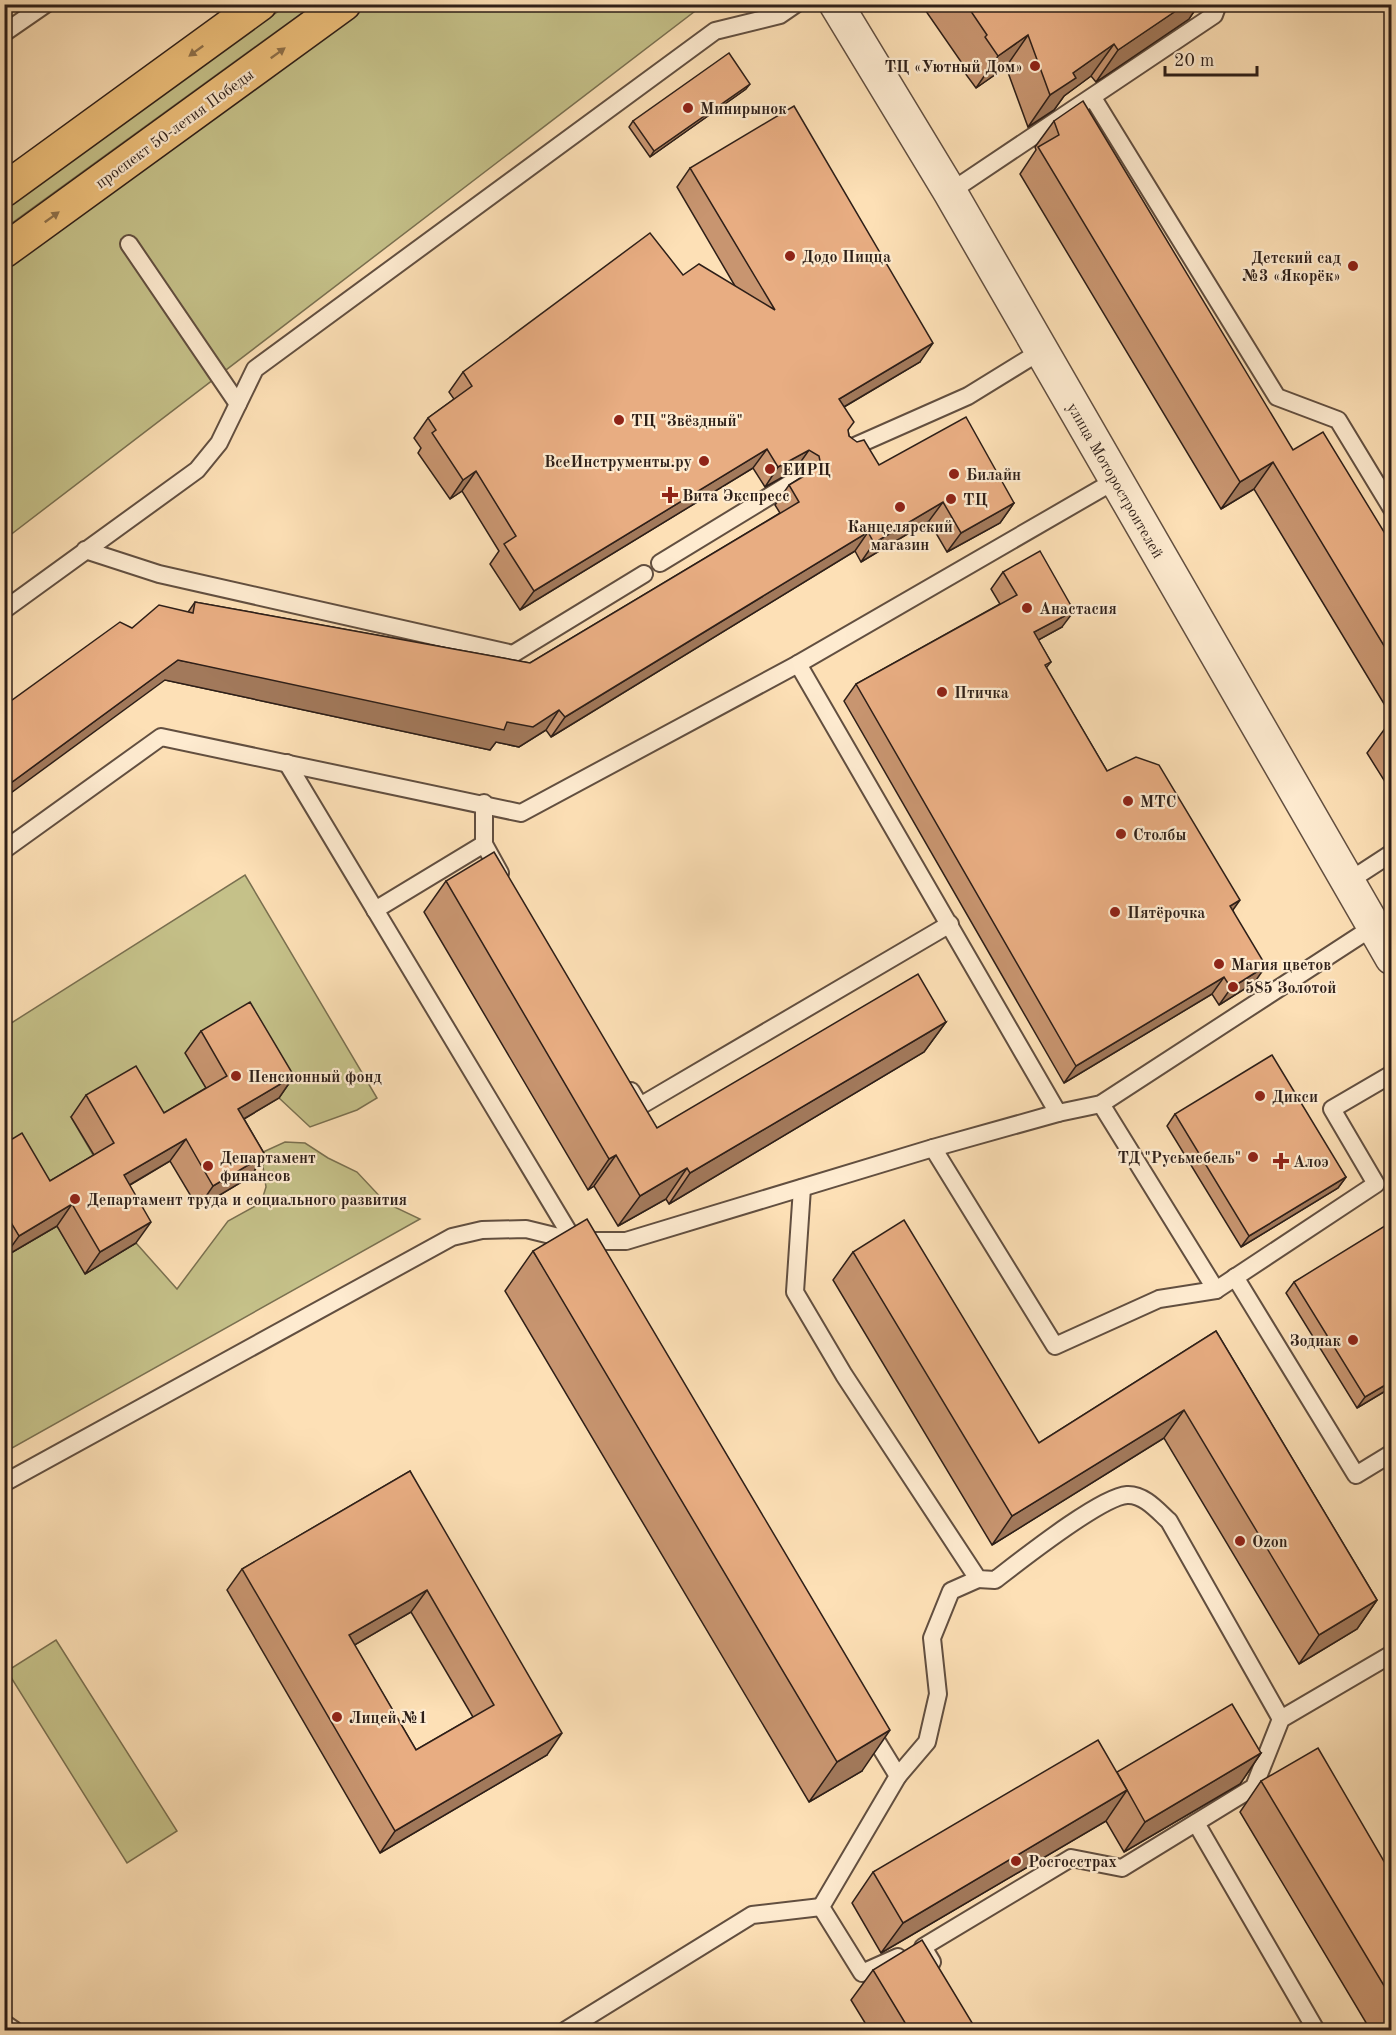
<svg xmlns="http://www.w3.org/2000/svg" width="1396" height="2035" viewBox="0 0 1396 2035" font-family="'Old Standard TT',serif">
<rect width="100%" height="100%" fill="#fde0b6"/>
<filter id="stains"><feTurbulence type="fractalNoise" baseFrequency=".00333" numOctaves="4"/><feColorMatrix values="0 0 0 0 .2 0 0 0 0 .09 0 0 0 0 .02 0 0 0 .5 -.17"/></filter>
<radialGradient id="worn" r=".72"><stop offset=".6" stop-color="#630" stop-opacity="0"/><stop offset="1" stop-color="#630" stop-opacity=".3"/></radialGradient>
<g fill="#c5c189" stroke="#7a7050" stroke-width="1.5">
<polygon points="287,5 313,5 5,228 4,209"/>
<polygon points="369,5 703,5 5,539 5,269"/>
<polygon points="245,875 377,1098 357,1110 310,1127 279,1098 211,1098 149,1135 71,1117 99,1165 35,1203 5,1156 5,1027"/>
<polygon points="285,1142 305,1143 328,1158 357,1172 386,1203 420,1219 5,1452 4,1257 57,1226 85,1273 136,1243 177,1289 228,1221 261,1203 266,1187 261,1153"/>
<polygon points="56,1640 177,1831 127,1863 7,1671"/>
</g>
<g fill="none" stroke-linecap="round" stroke-linejoin="round">
<g stroke="#624f40" stroke-width="20">
<g id="service">
<polyline points="4,33 46,4"/>
<polyline points="1093,98 1277,397 1338,420 1392,509"/>
<polyline points="950,192 1214,15 1218,4"/>
<polyline points="129,244 238,404"/>
<polyline points="846,450 968,396 1041,351"/>
<polyline points="85,550 159,574 513,654 644,574"/>
<polyline points="660,563 796,480"/>
<polyline points="4,610 197,470 219,443 255,369 715,31 780,15 796,4"/>
<polyline points="798,664 1058,1113"/>
<polyline points="287,763 577,1246"/>
<polyline points="484,803 484,844 500,873"/>
<polyline points="4,850 161,737 521,813 798,664 1116,480"/>
<polyline points="1349,881 1392,853"/>
<polyline points="375,910 484,844"/>
<polyline points="631,1091 640,1106 950,924"/>
<polyline points="1101,1104 1216,1290 1376,1184 1332,1109 1392,1074"/>
<polyline points="933,1148 1055,1346 1159,1299 1216,1290"/>
<path d="M 802,1188 L 795,1292 L 844,1375 L 978,1579 L 995,1580 C 1020,1561 1100,1497 1127,1495 C 1144,1494 1158,1511 1169,1521 L 1281,1719"/>
<polyline points="1235,1277 1356,1475 1392,1453"/>
<polyline points="4,1483 452,1237 482,1230 526,1229 575,1241 626,1241 933,1148 1058,1113 1101,1104 1373,927"/>
<polyline points="868,1727 898,1776 821,1907 862,1973 898,1957"/>
<polyline points="898,1776 927,1742 938,1694 932,1638 951,1591 978,1579"/>
<polyline points="1196,1823 1316,2030"/>
<polyline points="932,1962 923,1947 1071,1858 1122,1868 1254,1787 1281,1719 1392,1654"/>
<polyline points="4,2023 14,2030"/>
<polyline points="566,2030 752,1915 821,1907"/>
</g>
</g>
<g stroke="#624f40" stroke-width="36">
<polyline id="tertiary" points="836,4 950,192 1392,958"/>
</g>
<g stroke="#2e1f18" stroke-width="36">
<g id="primary">
<polyline points="4,190 260,4"/>
<polyline points="4,251 344,4"/>
</g>
</g>
<use href="#service" stroke="#feebd0" stroke-width="16"/>
<use href="#tertiary" stroke="#feebd0" stroke-width="33"/>
<use href="#primary" stroke="#eec07b" stroke-width="33"/>
</g>
<g fill="#c89570" stroke="#2e1f18" stroke-width="1.5" fill-rule="evenodd">
<polygon points="921,4 1015,4 1016,6 1019,4 1199,4 1189,19 1096,82 1091,76 1064,96 1054,110 1028,127 1006,67 976,88 962,69 964,66"/>
<polygon points="746,89 650,157 629,127 633,121"/>
<polygon points="1054,121 1293,450 1392,545 1392,717 1254,489 1221,509 1020,174 1036,150 1035,147"/>
<polygon points="690,168 920,362 844,407 849,436 879,465 1014,503 1000,523 947,552 929,521 861,562 855,551 551,737 546,730 519,747 496,742 490,750 165,680 188,612 195,602 530,663 780,513 775,505 789,485 805,475 795,470 765,487 753,468 520,610 490,564 499,551 462,491 450,499 418,453 421,448 414,438 428,418 454,399 449,392 463,372 683,275 735,286 677,187"/>
<polygon points="1003,572 1062,627 1038,640 1051,662 1046,668 1107,771 1233,910 1254,983 1219,1005 1212,994 1064,1083 844,701 856,684 1000,604 991,589"/>
<polygon points="1392,723 1392,793 1367,753 1386,727"/>
<polygon points="446,881 657,1128 946,1022 924,1052 669,1204 666,1199 618,1226 594,1186 588,1190 424,912"/>
<polygon points="201,1031 294,1076 279,1098 244,1119 265,1155 250,1177 198,1208 170,1161 130,1185 136,1243 85,1274 57,1226 4,1257 4,1144 50,1181 94,1155 71,1117 86,1095 164,1113 206,1088 185,1053"/>
<polygon points="1175,1114 1346,1177 1338,1188 1241,1247 1167,1126"/>
<polygon points="1392,1230 1392,1387 1357,1408 1286,1293 1294,1282"/>
<polygon points="533,1251 862,1771 809,1802 505,1291"/>
<polygon points="853,1252 1039,1443 1216,1331 1377,1600 1357,1629 1299,1664 1164,1438 992,1545 833,1280"/>
<path d="M 410,1471 L 547,1755 L 380,1853 L 227,1590 L 242,1569 ZM 411,1612 L 473,1717 L 416,1750 L 354,1645 Z"/>
<polygon points="1261,1753 1240,1784 1124,1852 1106,1821 881,1953 852,1903 873,1872 1117,1773"/>
<polygon points="1261,1781 1392,1875 1392,2031 1371,2031 1240,1812"/>
<polygon points="873,1970 977,2031 870,2031 851,2000"/>
</g>
<g fill="#a2795b" stroke="#2e1f18" stroke-width="1.5">
<polygon points="1186,4 1199,4 1189,19 1096,82 1118,50"/>
<polygon points="1028,35 1006,67 976,88 998,56"/>
<polygon points="1114,44 1091,76 1064,96 1054,110 1028,127 1050,95 1073,73"/>
<polygon points="750,84 746,89 650,157 654,151"/>
<polygon points="933,343 920,362 825,418 839,399"/>
<polygon points="767,449 753,468 520,610 534,591"/>
<polygon points="809,450 795,470 765,487 778,467"/>
<polygon points="1273,462 1254,489 1221,509 1240,482"/>
<polygon points="476,471 462,491 450,499 463,480"/>
<polygon points="943,502 929,521 861,562 874,543"/>
<polygon points="1014,503 1000,523 947,552 961,533"/>
<polygon points="868,532 855,551 551,737 565,717"/>
<polygon points="1074,611 1062,627 1022,649 1034,632"/>
<polygon points="178,660 507,722 559,710 546,730 519,747 496,742 490,750 165,680 4,798 4,788"/>
<polygon points="1240,900 1228,917 1230,906"/>
<polygon points="1266,966 1254,983 1219,1005 1231,988"/>
<polygon points="1224,977 1212,994 1064,1083 1076,1066"/>
<polygon points="946,1022 924,1052 669,1204 690,1173"/>
<polygon points="294,1076 279,1098 223,1131 238,1109"/>
<polygon points="186,1139 170,1161 109,1197 124,1175"/>
<polygon points="265,1155 250,1177 198,1208 213,1186"/>
<polygon points="616,1155 594,1186 588,1190 609,1159"/>
<polygon points="687,1168 666,1199 618,1226 640,1196"/>
<polygon points="1346,1177 1338,1188 1241,1247 1249,1236"/>
<polygon points="72,1204 57,1226 4,1257 19,1236"/>
<polygon points="151,1222 136,1243 85,1274 100,1252"/>
<polygon points="1392,1381 1392,1387 1357,1408 1365,1397"/>
<polygon points="1184,1410 1164,1438 992,1545 1012,1516"/>
<polygon points="427,1590 411,1612 334,1657 349,1635"/>
<polygon points="1377,1600 1357,1629 1299,1664 1319,1635"/>
<polygon points="890,1730 862,1771 809,1802 837,1762"/>
<polygon points="562,1733 547,1755 380,1853 395,1831"/>
<polygon points="1261,1753 1240,1784 1124,1852 1145,1822"/>
<polygon points="1127,1790 1106,1821 881,1953 903,1923"/>
</g>
<g fill="#e8ad82" stroke="#2e1f18" stroke-width="1.5" fill-rule="evenodd">
<polygon points="966,4 1015,4 1016,6 1019,4 1186,4 1118,50 1114,44 1073,73 1076,78 1050,95 1028,35 998,56 985,37 987,35"/>
<polygon points="729,53 750,84 654,151 633,121"/>
<polygon points="1083,101 1293,450 1323,432 1392,545 1392,659 1273,462 1240,482 1038,147 1059,135 1054,121"/>
<polygon points="794,106 933,343 839,399 854,422 848,430 849,436 857,442 864,440 879,465 966,417 1014,503 961,533 943,502 874,543 868,532 565,717 559,710 533,727 507,722 504,730 178,660 4,788 4,706 120,622 132,628 159,605 193,613 195,602 530,663 799,502 789,485 816,469 820,461 819,456 809,450 778,467 767,449 534,591 504,544 516,536 476,471 463,480 432,433 436,430 428,418 472,386 463,372 650,233 683,275 699,264 775,310 690,168"/>
<polygon points="1040,551 1074,611 1034,632 1051,662 1045,665 1107,771 1136,757 1159,765 1240,900 1230,906 1266,966 1231,988 1224,977 1076,1066 856,684 1017,595 1003,572"/>
<polygon points="1392,723 1392,736 1386,727"/>
<polygon points="494,852 657,1128 918,974 946,1022 690,1173 687,1168 640,1196 616,1155 609,1159 446,881"/>
<polygon points="250,1002 294,1076 238,1109 265,1155 213,1186 186,1139 124,1175 151,1222 100,1252 72,1204 19,1236 4,1211 4,1144 22,1133 50,1181 114,1143 86,1095 136,1066 164,1113 227,1076 201,1031"/>
<polygon points="1272,1055 1346,1177 1249,1236 1175,1114"/>
<polygon points="587,1219 890,1730 837,1762 533,1251"/>
<polygon points="904,1220 1039,1443 1216,1331 1377,1600 1319,1635 1184,1410 1012,1516 853,1252"/>
<polygon points="1388,1224 1392,1230 1392,1381 1365,1397 1294,1282"/>
<path d="M 410,1471 L 562,1733 L 395,1831 L 242,1569 ZM 427,1590 L 494,1705 L 416,1750 L 349,1635 Z"/>
<polygon points="1232,1704 1261,1753 1145,1822 1117,1772"/>
<polygon points="1098,1740 1127,1790 903,1923 873,1872"/>
<polygon points="1318,1748 1392,1875 1392,1999 1261,1781"/>
<polygon points="922,1940 977,2031 910,2031 873,1970"/>
</g>
<defs><path id="oneway-solid" d="M-6-.8H1V-3.2L6.5 0L1 3.2V.8H-6Z" transform="scale(1.5)"/></defs>
<g fill="#8e704a">
<use href="#oneway-solid" transform="translate(196 51) rotate(144)"/>
<use href="#oneway-solid" transform="translate(278 53) rotate(-36)"/>
<use href="#oneway-solid" transform="translate(52 217) rotate(-36)"/>
</g>
<g fill="#8f2418" stroke="#feebd0" stroke-width="2">
<circle cx="1035" cy="66" r="6"/>
<circle cx="688" cy="108" r="6"/>
<circle cx="790" cy="256" r="6"/>
<circle cx="1353" cy="266" r="6"/>
<circle cx="619" cy="420" r="6"/>
<circle cx="704" cy="461" r="6"/>
<circle cx="770" cy="469" r="6"/>
<circle cx="954" cy="474" r="6"/>
<path d="M667 486h6v6h6v6h-6v6h-6v-6h-6v-6h6z"/>
<circle cx="951" cy="499" r="6"/>
<circle cx="900" cy="507" r="6"/>
<circle cx="1027" cy="608" r="6"/>
<circle cx="942" cy="692" r="6"/>
<circle cx="1128" cy="801" r="6"/>
<circle cx="1121" cy="834" r="6"/>
<circle cx="1115" cy="912" r="6"/>
<circle cx="1219" cy="964" r="6"/>
<circle cx="1233" cy="987" r="6"/>
<circle cx="236" cy="1076" r="6"/>
<circle cx="1260" cy="1096" r="6"/>
<circle cx="1253" cy="1157" r="6"/>
<path d="M1278 1152h6v6h6v6h-6v6h-6v-6h-6v-6h6z"/>
<circle cx="208" cy="1166" r="6"/>
<circle cx="75" cy="1199" r="6"/>
<circle cx="1353" cy="1340" r="6"/>
<circle cx="1240" cy="1541" r="6"/>
<circle cx="337" cy="1717" r="6"/>
<circle cx="1016" cy="1861" r="6"/>
</g>
<g text-anchor="middle" stroke-width="4.5" stroke-linejoin="round" paint-order="stroke">
<g font-size="16" font-weight="bold" fill="#2e1f18" stroke="#feebd0" text-anchor="start">
<text x="1023" y="72" text-anchor="end">ТЦ «Уютный Дом»</text>
<text x="700" y="114">Минирынок</text>
<text x="802" y="262">Додо Пицца</text>
<text x="1341" y="263" text-anchor="end">Детский сад<tspan x="1341" dy="18">№3 «Якорёк»</tspan></text>
<text x="631" y="426">ТЦ "Звёздный"</text>
<text x="692" y="467" text-anchor="end">ВсеИнструменты.ру</text>
<text x="782" y="475">ЕИРЦ</text>
<text x="966" y="480">Билайн</text>
<text x="682" y="501">Вита Экспресс</text>
<text x="963" y="505">ТЦ</text>
<text x="900" y="532" text-anchor="middle">Канцелярский<tspan x="900" dy="18">магазин</tspan></text>
<text x="1039" y="614">Анастасия</text>
<text x="954" y="698">Птичка</text>
<text x="1140" y="807">МТС</text>
<text x="1133" y="840">Столбы</text>
<text x="1127" y="918">Пятёрочка</text>
<text x="1231" y="970">Магия цветов</text>
<text x="1245" y="993">585 Золотой</text>
<text x="248" y="1082">Пенсионный фонд</text>
<text x="1272" y="1102">Дикси</text>
<text x="220" y="1163">Департамент<tspan x="220" dy="18">финансов</tspan></text>
<text x="1241" y="1163" text-anchor="end">ТД "Русьмебель"</text>
<text x="1293" y="1167">Алоэ</text>
<text x="87" y="1205">Департамент труда и социального развития</text>
<text x="1341" y="1346" text-anchor="end">Зодиак</text>
<text x="1252" y="1547">Ozon</text>
<text x="349" y="1723">Лицей №1</text>
<text x="1028" y="1867">Росгосстрах</text>
</g>
<g font-size="16" fill="#2e1f18" stroke="#feebd0">
<text transform="translate(174 128) rotate(-36)" y="6">проспект 50-летия Победы</text>
<text transform="translate(1116 480) rotate(60)" y="6">улица Моторостроителей</text>
</g>
</g>
<rect width="1396" height="2035" fill="none" stroke="#fde0b6" stroke-width="24"/>
<rect x="6" y="6" width="1384" height="2023" fill="none" stroke="#2e1f18" stroke-width="3"/>
<rect x="12" y="12" width="1372" height="2011" fill="none" stroke="#2e1f18" stroke-width="1.5"/>
<path d="M1165 66v9h92v-9" fill="none" stroke="#2e1f18" stroke-width="3"/>
<text x="1174" y="66" font-size="18" fill="#2e1f18" stroke="#feebd0" stroke-width="4.5" paint-order="stroke">20 m</text>
<rect width="100%" height="100%" filter="url(#stains)"/>
<rect width="100%" height="100%" fill="url(#worn)"/>
</svg>
